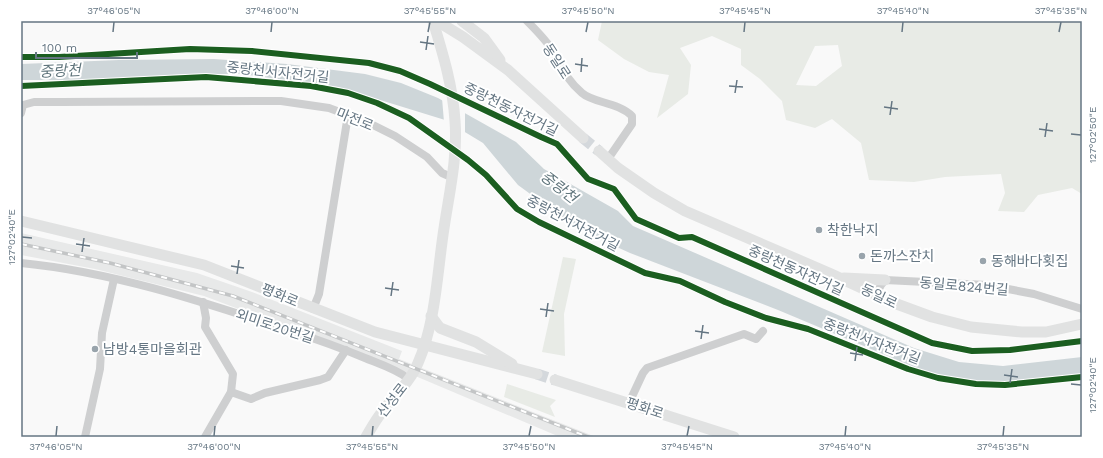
<svg xmlns="http://www.w3.org/2000/svg" width="1103" height="458" viewBox="0 0 1103 458" font-family="'Work Sans','Noto Sans KR',sans-serif">
<rect width="100%" height="100%" fill="#f9f9f9"/>
<polygon fill="#e8e9e9" points="21,233 197,273 252,292 402,351 399,359 596,437 560,437 401,370 204,296 95,269 21,255"/>
<g fill="#e8ebe6" fill-rule="evenodd">
<path d="M 602,21 L 1082,21 L 1082,194 L 1072,188 L 1038,195 L 1024,212 L 998,211 L 1005,193 L 1001,174 L 945,177 L 914,182 L 869,180 L 861,143 L 832,119 L 815,128 L 786,120 L 782,101 L 760,79 L 741,65 L 741,49 L 712,36 L 680,48 L 691,65 L 688,94 L 657,118 L 669,75 L 649,72 L 624,59 L 598,40 ZM 838,45 L 842,66 L 816,86 L 796,85 L 815,46 Z"/>
<polygon points="563,257 576,259 564,314 565,356 542,352"/>
<polygon points="507,384 556,400 550,406 555,417 504,397"/>
</g>
<polygon fill="#ced6d9" points="214,59 287,64 365,74 401,83 438,98 516,142 544,169 618,211 633,226 914,348 959,362 1003,366 1082,357 1082,375 1013,383 974,382 926,372 778,310 630,253 597,238 559,215 518,185 483,143 445,120 338,87 241,74 187,74 99,80 21,80 21,64 119,60"/>
<polygon fill="#f9f9f9" points="442,98 465,110 465,135 444,122"/>
<g fill="none" stroke-linecap="round" stroke-linejoin="round">
<g stroke="#d4d8dc" stroke-width="11" stroke-dasharray="11 5.5" stroke-linecap="butt">
<polyline points="583,138 599,151"/>
<polyline points="537,374 555,380"/>
</g>
<g stroke="#cecfd0" stroke-width="8">
<path d="M 527,21 C 536,30 546,40 553,51 C 563,69 566,79 582,93 C 593,103 618,102 632,116 L 632,124 L 608,159"/>
<polyline points="21,113 23,105 34,102 60,102 281,101 329,108 369,123 395,136 427,157 442,173 451,177"/>
<path d="M 21,263 C 114,272 203,302 291,331 C 316,339 341,348 365,358 C 380,364 396,369 409,379"/>
<polyline points="876,295 881,285 885,280 987,285 1034,294 1082,309"/>
<polyline points="203,302 206,318 205,327 233,374 231,392 205,437"/>
<polyline points="313,309 319,294 348,115"/>
<polyline points="231,392 251,399 265,393 320,380 328,377 346,350"/>
<polyline points="629,403 643,373 647,368 744,334 756,339 763,331"/>
<polyline points="85,437 100,369 102,333 114,279"/>
</g>
<g stroke="#e1e2e2" stroke-width="11">
<polyline points="437,21 463,37 508,70 583,138"/>
<polyline points="462,21 484,38 500,60"/>
<polyline points="599,151 618,168 654,193 685,211 829,273 894,303 932,317 971,327 1022,332 1046,332 1082,324"/>
<polyline points="21,221 204,265 375,332 537,374"/>
<polyline points="844,278 885,280"/>
<polyline points="431,316 440,328 476,342 512,364"/>
<polyline points="555,380 734,437"/>
<path d="M 366,437 C 370,430 374,423 379,416 C 391,399 410,383 418,363 C 435,324 437,277 443,235 C 448,198 458,159 455,121 C 453,87 443,54 433,21"/>
</g>
<g stroke="#c3c5c6" stroke-width="3.5">
<polyline id="rail" points="21,244 110,263 233,296 588,437"/>
</g>
<use href="#rail" stroke="#fff" stroke-width="2" stroke-dasharray="6" stroke-linecap="butt"/>
<g stroke="#fff" stroke-width="8">
<g id="cycleway">
<polyline points="21,57 59,57 190,49 252,51 369,63 400,71 430,84 541,137 557,144 588,179 614,189 636,219 679,238 692,237 932,343 972,351 1010,350 1082,341"/>
<polyline points="21,86 206,77 311,86 348,93 377,103 409,118 468,160 486,175 517,209 539,222 645,273 680,281 725,302 766,318 808,329 908,369 938,378 976,384 1005,385 1082,377"/>
</g>
</g>
<use href="#cycleway" stroke="#1b5e20" stroke-width="6"/>
</g>
<path fill="none" stroke="#657683" stroke-width="1.5" d="M 113,32 L 114,22M 271,32 L 272,22M 428,32 L 430,22M 586,32 L 588,22M 744,32 L 745,22M 902,32 L 903,22M 1059,32 L 1061,22M 420,42 L 434,44M 426,50 L 428,36M 575,64 L 588,66M 581,72 L 582,58M 729,86 L 743,87M 735,93 L 737,80M 884,107 L 898,109M 890,115 L 892,101M 1039,129 L 1053,131M 1071,134 L 1081,135M 1045,137 L 1047,123M 22,237 L 32,238M 76,244 L 90,246M 82,252 L 84,238M 231,266 L 244,268M 237,274 L 239,260M 385,288 L 399,290M 391,296 L 393,282M 540,309 L 554,311M 546,317 L 548,303M 695,331 L 709,333M 701,339 L 703,325M 850,353 L 863,355M 855,361 L 857,347M 1004,375 L 1018,377M 1010,383 L 1012,369M 1071,384 L 1081,385M 56,436 L 57,426M 214,436 L 215,426M 372,436 L 373,426M 529,436 L 531,426M 687,436 L 689,426M 845,436 L 846,426M 1003,436 L 1004,426"/>
<g fill="#99a4ac" stroke="#fff" stroke-width="1.5">
<circle cx="819" cy="230" r="4"/>
<circle cx="862" cy="256" r="4"/>
<circle cx="983" cy="261" r="4"/>
<circle cx="95" cy="349" r="4"/>
</g>
<g text-anchor="middle" stroke-width="4" stroke-linejoin="round" paint-order="stroke">
<g font-size="14" fill="#657683" stroke="#fff">
<text transform="translate(557 61) rotate(57)" y="5">동일로</text>
<text transform="translate(278 72) rotate(6)" y="5">중랑천서자전거길</text>
<text transform="translate(511 109) rotate(26)" y="5">중랑천동자전거길</text>
<text transform="translate(355 119) rotate(22)" y="5">마전로</text>
<text transform="translate(573 223) rotate(28)" y="5">중랑천서자전거길</text>
<text transform="translate(796 270) rotate(24)" y="5">중랑천동자전거길</text>
<text transform="translate(964 286) rotate(5)" y="5">동일로824번길</text>
<text transform="translate(280 295) rotate(22)" y="5">평화로</text>
<text transform="translate(879 296) rotate(25)" y="5">동일로</text>
<text transform="translate(275 326) rotate(18)" y="5">외미로20번길</text>
<text transform="translate(872 341) rotate(21)" y="5">중랑천서자전거길</text>
<text transform="translate(392 400) rotate(-52)" y="5">산성로</text>
<text transform="translate(645 408) rotate(18)" y="5">평화로</text>
</g>
<g font-size="14" fill="#657683" stroke="#fff" text-anchor="start">
<text x="827" y="235">착한낙지</text>
<text x="870" y="261">돈까스잔치</text>
<text x="991" y="266">동해바다횟집</text>
<text x="103" y="354">남방4통마을회관</text>
</g>
<g font-size="15" font-style="italic" fill="#60757c" stroke="#fff">
<text transform="translate(60 71) rotate(-3)" y="5">중랑천</text>
<text transform="translate(559 187) rotate(38)" y="5">중랑천</text>
</g>
</g>
<rect width="1103" height="458" fill="none" stroke="#ffffff" stroke-width="44"/>
<path d="M36 52v6h101v-6" fill="none" stroke="#657683" stroke-width="2"/>
<text x="42" y="52" font-size="12" fill="#657683" stroke="#ffffff" stroke-width="3" paint-order="stroke">100 m</text>
<rect x="22" y="22" width="1059" height="414" fill="none" stroke="#657683" stroke-width="1.5"/>
<g font-size="10" text-anchor="middle" fill="#657683">
<text x="114" y="14">37°46'05"N</text>
<text x="272" y="14">37°46'00"N</text>
<text x="430" y="14">37°45'55"N</text>
<text x="588" y="14">37°45'50"N</text>
<text x="745" y="14">37°45'45"N</text>
<text x="903" y="14">37°45'40"N</text>
<text x="1061" y="14">37°45'35"N</text>
<text transform="translate(1092 135) rotate(-90)" y="4">127°02'50"E</text>
<text transform="translate(11 237) rotate(-90)" y="4">127°02'40"E</text>
<text transform="translate(1092 385) rotate(-90)" y="4">127°02'40"E</text>
<text x="56" y="450">37°46'05"N</text>
<text x="214" y="450">37°46'00"N</text>
<text x="372" y="450">37°45'55"N</text>
<text x="529" y="450">37°45'50"N</text>
<text x="687" y="450">37°45'45"N</text>
<text x="845" y="450">37°45'40"N</text>
<text x="1003" y="450">37°45'35"N</text>
</g>
</svg>
